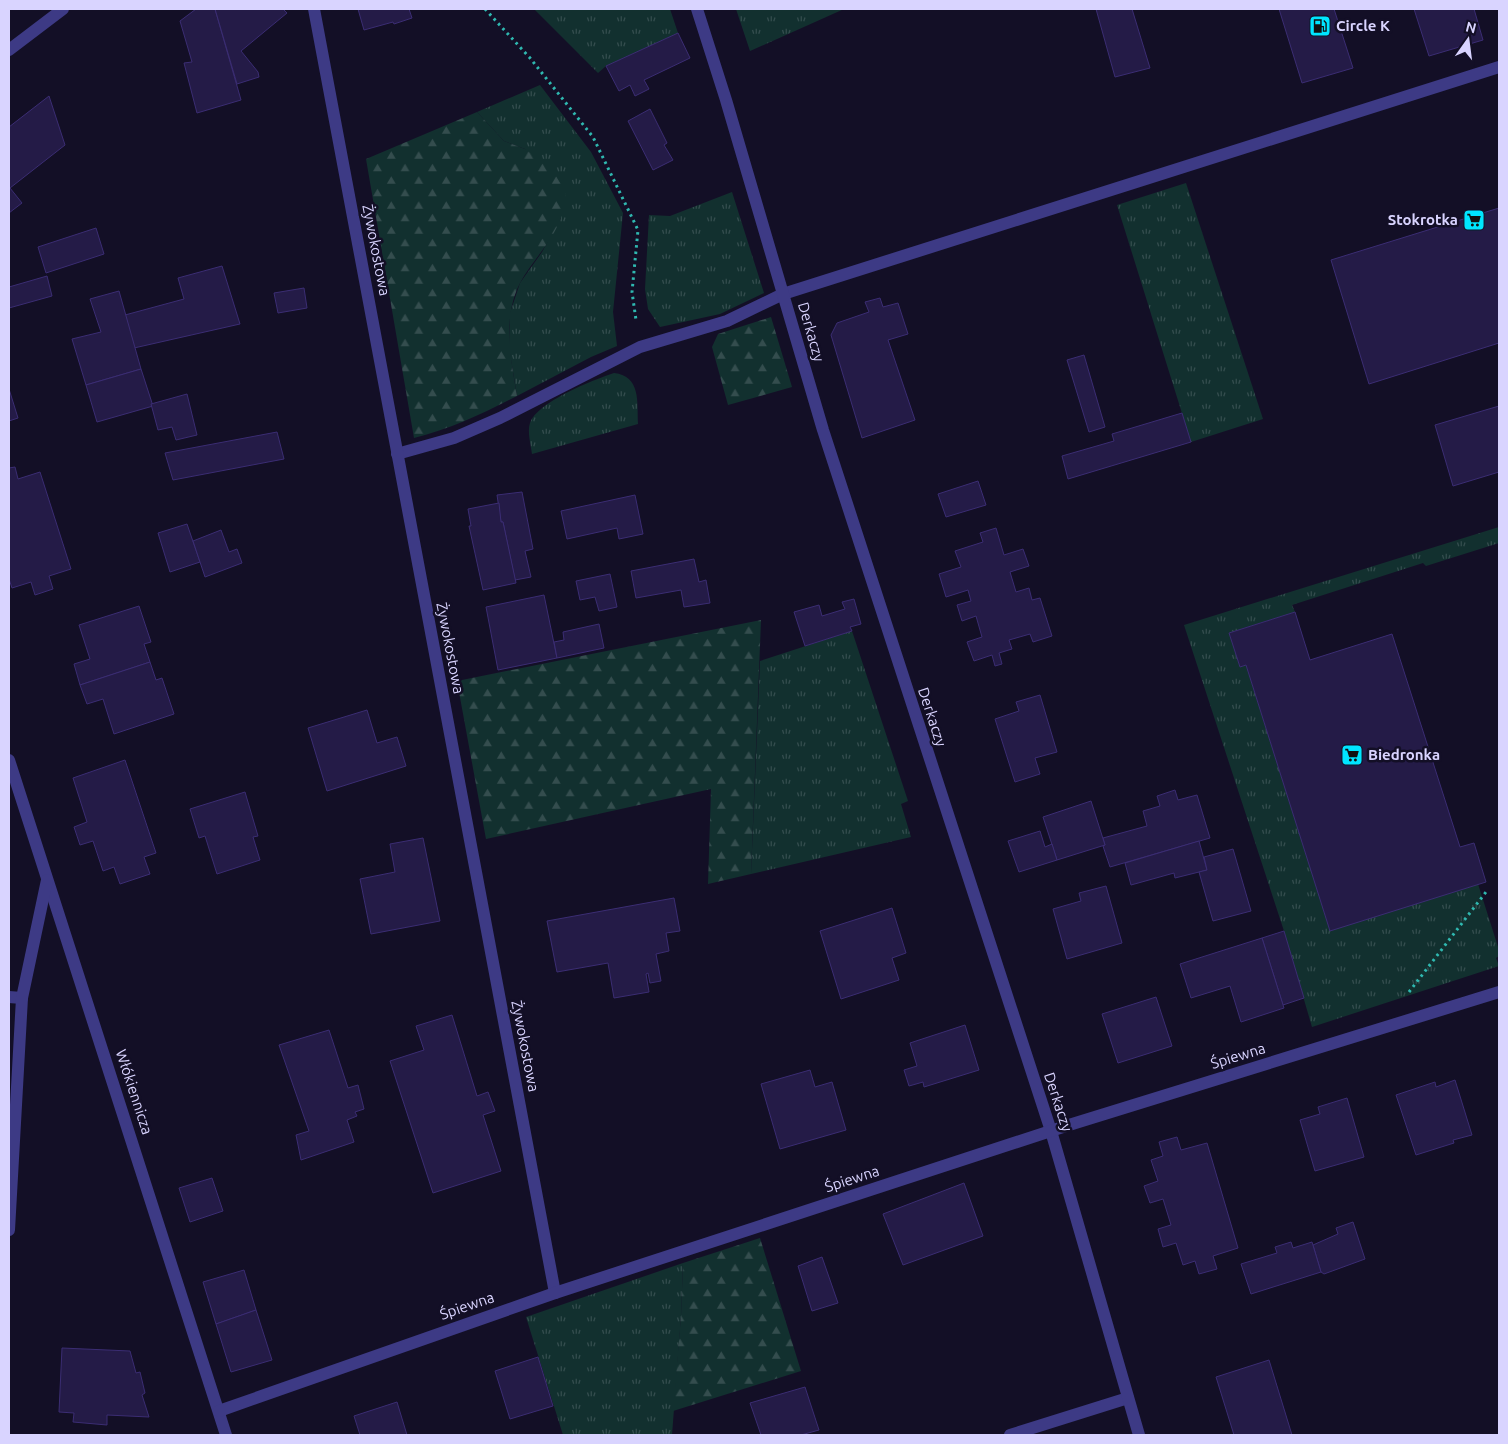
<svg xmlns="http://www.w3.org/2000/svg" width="1508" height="1444" viewBox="0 0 1508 1444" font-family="Ubuntu,sans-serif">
<defs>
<pattern id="grass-tufts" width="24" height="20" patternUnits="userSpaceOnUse" patternTransform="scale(1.25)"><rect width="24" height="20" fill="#12302f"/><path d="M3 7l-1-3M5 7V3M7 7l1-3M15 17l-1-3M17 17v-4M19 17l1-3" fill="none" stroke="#344d4e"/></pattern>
<pattern id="forest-firs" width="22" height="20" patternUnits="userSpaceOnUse" patternTransform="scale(1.25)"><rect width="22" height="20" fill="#12302f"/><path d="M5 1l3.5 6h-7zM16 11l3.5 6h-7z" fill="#344d4e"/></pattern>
</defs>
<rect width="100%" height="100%" fill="#130f26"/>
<g fill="url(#grass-tufts)">
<polygon points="534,9 670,9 678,33 606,66 598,73"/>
<polygon points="736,9 844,9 750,51"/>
<polygon points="540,85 591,152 623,213 613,312 617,346 591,357 517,396 509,347 510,313 520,283 542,252 561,218 525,149 504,141 477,112"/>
<polygon points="1186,183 1263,419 1191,442 1117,205"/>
<polygon points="732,192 764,293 720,314 660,327 648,309 645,289 649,215 670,216"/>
<path d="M 614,373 C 641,376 637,402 638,424 L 532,454 C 531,445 527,432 530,423 C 537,402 593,380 614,373 Z"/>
<polygon points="1499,527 1499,543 1426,566 1423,563 1292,605 1295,612 1229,633 1240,667 1246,665 1330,930 1478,884 1499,950 1499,956 1496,958 1499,966 1312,1027 1284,931 1184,625"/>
<polygon points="852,631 908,801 901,804 911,837 751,874 760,661"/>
<polygon points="683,1263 681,1316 672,1435 563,1435 526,1317"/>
</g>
<g fill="url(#forest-firs)">
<path d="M 477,112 L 504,141 L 525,149 L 551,168 L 566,192 C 565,200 564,210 561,218 C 552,242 532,261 520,283 C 502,318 511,359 517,396 C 484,413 451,429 414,438 L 366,159 Z"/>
<polygon points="771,317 792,387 728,405 712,347 718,334"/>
<polygon points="761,620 751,874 708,884 711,789 486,839 457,681"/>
<polygon points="760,1238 801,1371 673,1411 681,1316 683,1263"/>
</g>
<g fill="#241b47" stroke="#3b2d73">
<polygon points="196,9 215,9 241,100 197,113 184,63 192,62 180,21"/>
<polygon points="215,9 283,9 287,13 241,51 258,72 259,77 237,84"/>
<polygon points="358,9 409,9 412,18 394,24 393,22 364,30"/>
<polygon points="1096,9 1132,9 1150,68 1115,77"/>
<polygon points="1279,9 1334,9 1353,68 1302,83"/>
<polygon points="1414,9 1474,9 1483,40 1429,56"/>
<polygon points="678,33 690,58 644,80 649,89 635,96 630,85 619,91 606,66"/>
<polygon points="49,96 65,145 10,188 22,203 9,213 9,127"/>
<polygon points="650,109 667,143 664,145 673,160 653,170 628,121"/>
<polygon points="1499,208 1499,343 1369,384 1331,260"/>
<polygon points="96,228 104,254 46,273 38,247"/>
<polygon points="222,266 240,324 134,348 125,315 184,299 178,278"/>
<polygon points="47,276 52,296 9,308 9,287"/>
<polygon points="304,288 307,308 278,313 274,293"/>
<polygon points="119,291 141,369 86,385 72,339 101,332 90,299"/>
<polygon points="880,298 883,307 898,303 908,334 888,340 915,420 862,438 831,335 837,323 869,312 865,302"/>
<polygon points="1084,355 1105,427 1089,432 1067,360"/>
<polygon points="141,369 153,406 97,422 86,385"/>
<polygon points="9,389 18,418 9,421"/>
<polygon points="187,394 197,435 176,440 172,427 158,430 151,404"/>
<polygon points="1499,406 1499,472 1453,486 1435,425"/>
<polygon points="1182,413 1191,442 1068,479 1062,456 1114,441 1112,434"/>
<polygon points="277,432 284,459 173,480 165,453"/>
<polygon points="15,467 18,479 40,472 71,569 49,576 53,589 35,595 31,582 12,588 9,579 9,468"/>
<polygon points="978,481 986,505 946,517 938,494"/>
<polygon points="522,492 533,549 525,551 531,577 515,580 503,522 501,522 497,495"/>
<polygon points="635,495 643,534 619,539 617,528 567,539 561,511"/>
<polygon points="499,503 501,522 503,522 516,583 483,590 469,526 471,526 468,509"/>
<polygon points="187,524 200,562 170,572 158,533"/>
<polygon points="996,528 1004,555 1023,549 1029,566 1010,572 1016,592 1029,588 1032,600 1040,598 1052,636 1033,642 1030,634 1009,640 1012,649 999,653 1002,664 995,666 992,655 974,661 967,642 982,637 976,616 962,621 957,605 971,601 968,590 946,597 939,574 961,567 955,551 983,542 980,533"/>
<polygon points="221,530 229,552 237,549 242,563 205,577 193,541"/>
<polygon points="694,559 699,582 706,580 710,603 684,607 681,590 636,598 631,571"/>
<polygon points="610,574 617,607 599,611 595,597 580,600 576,581"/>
<polygon points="544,595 557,658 498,670 486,607"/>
<polygon points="854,599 861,624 850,627 852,631 805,646 794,612 819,605 822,616 845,609 842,602"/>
<polygon points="139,606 151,642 144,644 150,662 80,685 74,664 90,659 79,625"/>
<polygon points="1295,612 1310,660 1392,634 1460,847 1474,843 1486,882 1330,931 1246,665 1240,667 1229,633"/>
<polygon points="599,624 604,648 557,658 554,642 564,640 563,632"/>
<polygon points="150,662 156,680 162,678 174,714 114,734 103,699 87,704 80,685"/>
<polygon points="1040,695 1057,752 1035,758 1040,774 1015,782 995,719 1019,711 1016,702"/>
<polygon points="367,710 377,743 397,737 406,766 327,791 308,728"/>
<polygon points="125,760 156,853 144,857 150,874 120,884 114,867 103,871 93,841 80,845 74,827 87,822 73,778"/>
<polygon points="1175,790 1178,800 1197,795 1210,838 1110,867 1103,846 1105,845 1103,838 1147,826 1143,811 1160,806 1157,796"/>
<polygon points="245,792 258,836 253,837 260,860 217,874 205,836 199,838 190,809"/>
<polygon points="1091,801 1105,845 1057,860 1043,817"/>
<polygon points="1040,831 1045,847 1052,844 1057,860 1019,872 1008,841"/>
<polygon points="423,838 440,921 371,934 360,879 395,872 390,844"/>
<polygon points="1199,841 1207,870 1175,878 1174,873 1131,885 1125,863"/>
<polygon points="1233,849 1251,911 1213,921 1199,872 1207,870 1204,857"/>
<polygon points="1106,886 1122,943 1067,959 1053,909 1081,901 1079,893"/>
<polygon points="674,898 680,931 666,933 669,951 656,954 661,981 650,983 648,973 646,974 649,992 614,998 608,963 557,972 547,921"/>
<polygon points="892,908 906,953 892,958 899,980 841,999 820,931"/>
<polygon points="1284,931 1304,998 1283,1005 1262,938"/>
<polygon points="1262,938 1284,1008 1241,1022 1230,986 1191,998 1180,964"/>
<polygon points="1156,997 1172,1046 1118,1063 1102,1014"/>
<polygon points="452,1015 477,1096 488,1092 495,1111 483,1115 501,1171 433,1193 390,1061 424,1050 416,1026"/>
<polygon points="965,1025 979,1070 924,1087 923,1082 909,1086 904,1070 917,1066 910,1043"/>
<polygon points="329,1030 348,1088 358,1085 364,1109 355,1112 357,1116 347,1120 354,1142 301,1160 296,1135 309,1131 279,1045"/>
<polygon points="810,1070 815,1087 832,1082 846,1130 780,1149 761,1084"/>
<polygon points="1455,1080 1472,1135 1453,1140 1454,1143 1416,1155 1396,1095 1435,1082 1436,1087"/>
<polygon points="1347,1098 1364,1157 1315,1171 1300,1120 1320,1114 1318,1107"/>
<polygon points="1177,1137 1181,1150 1207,1143 1238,1248 1213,1256 1217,1269 1199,1274 1195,1261 1183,1265 1176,1243 1163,1247 1158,1229 1171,1225 1163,1199 1150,1203 1144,1186 1158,1181 1151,1160 1163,1156 1159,1142"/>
<polygon points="212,1178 223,1211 190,1222 179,1188"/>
<polygon points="964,1183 983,1236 903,1265 883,1214"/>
<polygon points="1353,1222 1365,1259 1324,1274 1321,1272 1313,1245 1338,1234 1336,1228"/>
<polygon points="1291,1242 1293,1248 1312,1242 1321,1272 1251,1294 1241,1264 1277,1253 1275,1247"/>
<polygon points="822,1257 838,1303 812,1311 798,1266"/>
<polygon points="244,1270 256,1310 216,1324 203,1282"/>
<polygon points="256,1310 272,1360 231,1372 216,1324"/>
<polygon points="62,1348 130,1351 136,1373 140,1372 145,1393 142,1395 149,1417 107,1415 107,1425 73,1422 74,1413 59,1412"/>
<polygon points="538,1357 553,1406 510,1419 495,1371"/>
<polygon points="1269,1360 1292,1435 1234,1435 1216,1377"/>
<polygon points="805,1387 819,1430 801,1435 761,1435 750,1403"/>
<polygon points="397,1402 407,1435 360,1435 354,1416"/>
</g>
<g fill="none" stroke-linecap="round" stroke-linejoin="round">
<g stroke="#2fb8b0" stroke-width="3" stroke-dasharray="2.5 4" stroke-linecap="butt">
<polyline points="485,9 530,58 593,137 638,230 632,292 636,320"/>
<polyline points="1409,992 1486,892"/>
</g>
<g stroke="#3d3a85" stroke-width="12">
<polyline points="397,454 454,438 500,418 640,347 727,321 783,294 1499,67"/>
<polyline points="1010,1435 1128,1398"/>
</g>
<g stroke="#3d3a85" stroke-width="12">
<polyline points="314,9 555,1293"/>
<polyline points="697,9 726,100 823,430 1051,1131 1139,1435"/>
<polyline points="9,50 63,9"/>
<polyline points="9,760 226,1435"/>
<polyline points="9,997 22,998"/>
<polyline points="9,1230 22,998 47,880"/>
<polyline points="219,1411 555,1293 1069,1125 1499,992"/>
</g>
</g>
<defs>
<g id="fuel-square" transform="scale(1.125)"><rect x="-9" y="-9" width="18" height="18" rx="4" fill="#00e5ff" stroke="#130f26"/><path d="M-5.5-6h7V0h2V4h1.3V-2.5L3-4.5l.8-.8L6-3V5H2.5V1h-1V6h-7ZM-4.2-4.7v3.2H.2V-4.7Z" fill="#111"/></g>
<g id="supermarket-square" transform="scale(1.125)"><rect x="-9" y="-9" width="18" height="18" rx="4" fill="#00e5ff" stroke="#130f26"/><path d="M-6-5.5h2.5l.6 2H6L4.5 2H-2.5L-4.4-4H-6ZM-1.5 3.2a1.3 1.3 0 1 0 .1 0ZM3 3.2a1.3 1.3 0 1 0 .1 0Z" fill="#111"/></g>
</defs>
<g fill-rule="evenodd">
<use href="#fuel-square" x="1320" y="26"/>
<use href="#supermarket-square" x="1474" y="220"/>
<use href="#supermarket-square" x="1352" y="755"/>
</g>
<g text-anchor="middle" stroke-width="5" stroke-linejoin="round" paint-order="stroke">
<g font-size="15" font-weight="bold" fill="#d9d4ff" stroke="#130f26" text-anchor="start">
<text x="1336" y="31">Circle K</text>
<text x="1458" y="225" text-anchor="end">Stokrotka</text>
<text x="1368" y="760">Biedronka</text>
</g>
<g font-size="15" fill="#d9d4ff" stroke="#130f26">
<text transform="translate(376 250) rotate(79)" y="5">Żywokostowa</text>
<text transform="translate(811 332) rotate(74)" y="5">Derkaczy</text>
<text transform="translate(450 648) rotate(79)" y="5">Żywokostowa</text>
<text transform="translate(932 717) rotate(72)" y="5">Derkaczy</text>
<text transform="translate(525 1046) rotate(79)" y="5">Żywokostowa</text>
<text transform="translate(1238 1056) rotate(-17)" y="5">Śpiewna</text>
<text transform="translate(134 1092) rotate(72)" y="5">Włókiennicza</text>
<text transform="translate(1058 1102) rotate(72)" y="5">Derkaczy</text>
<text transform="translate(852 1179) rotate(-18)" y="5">Śpiewna</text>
<text transform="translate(467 1306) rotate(-19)" y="5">Śpiewna</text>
</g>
</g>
<rect width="1508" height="1444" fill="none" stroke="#d9d4ff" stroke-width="20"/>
<g transform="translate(1468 40) rotate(14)" stroke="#130f26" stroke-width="4" paint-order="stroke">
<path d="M0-4L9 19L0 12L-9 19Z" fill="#d9d4ff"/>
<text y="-8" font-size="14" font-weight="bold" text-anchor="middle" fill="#d9d4ff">N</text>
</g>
</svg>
